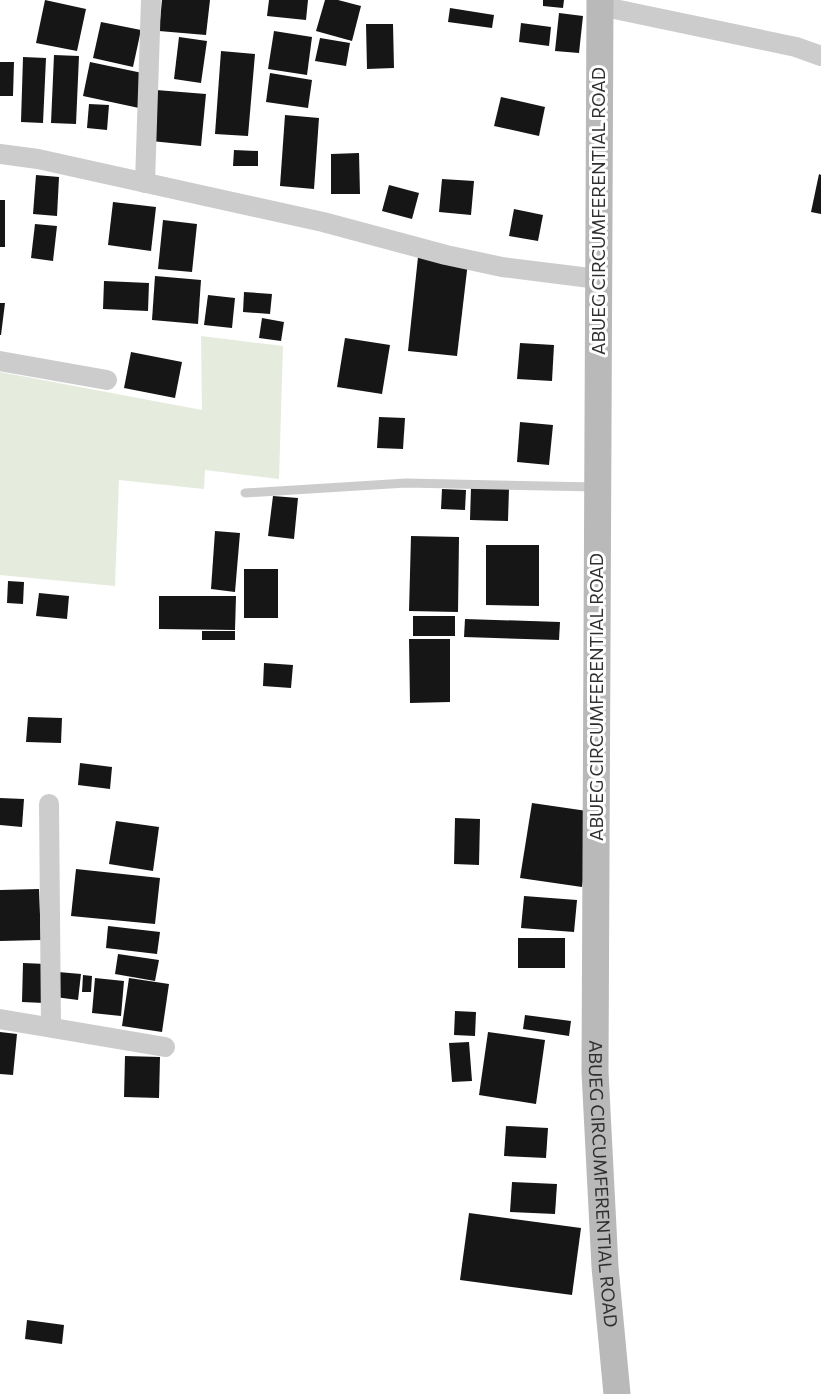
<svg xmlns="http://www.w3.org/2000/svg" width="821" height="1394" viewBox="0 0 821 1394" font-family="Commissioner,sans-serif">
<rect width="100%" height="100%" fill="#fff"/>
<polygon fill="#e5ebdd" points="201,336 283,346 279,479 205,470 204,489 119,480 115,586 0,575 0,372 202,410"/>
<g fill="#161616">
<polygon points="45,0 86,9 77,51 36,43"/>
<polygon points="162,0 210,0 206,35 159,31"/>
<polygon points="269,0 308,0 306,20 267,16"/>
<polygon points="325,0 338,0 361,6 352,41 316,31"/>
<polygon points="543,0 564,0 563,8 543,6"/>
<polygon points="450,8 494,15 492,28 448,22"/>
<polygon points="559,13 583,16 579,53 555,51"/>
<polygon points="101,22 141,30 133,67 93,58"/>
<polygon points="521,23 551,27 549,46 519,42"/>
<polygon points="366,24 393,24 394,68 367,69"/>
<polygon points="274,31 312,37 307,75 268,69"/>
<polygon points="179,37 207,41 201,83 174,79"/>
<polygon points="320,38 350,43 346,66 315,61"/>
<polygon points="221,51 255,54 248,136 215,134"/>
<polygon points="54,55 79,56 76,124 51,123"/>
<polygon points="23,57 46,58 43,123 21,122"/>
<polygon points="0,62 14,62 13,96 0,96"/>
<polygon points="90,62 147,74 139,108 83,96"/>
<polygon points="270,73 312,80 308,108 266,102"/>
<polygon points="156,90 206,94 201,146 151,141"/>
<polygon points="501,97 545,107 539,136 494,126"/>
<polygon points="89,104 109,105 107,130 87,128"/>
<polygon points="285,115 319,118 314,189 280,186"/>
<polygon points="234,150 258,151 258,166 233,166"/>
<polygon points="359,153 360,194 331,194 331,154"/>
<polygon points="819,174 821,175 821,214 811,212"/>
<polygon points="36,175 59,177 57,216 33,214"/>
<polygon points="442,179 474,181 471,215 439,212"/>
<polygon points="389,185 419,193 412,219 382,211"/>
<rect x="0" y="200" width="5" height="47"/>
<polygon points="113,202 156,207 151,251 108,245"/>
<polygon points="514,209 543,215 538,241 509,236"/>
<polygon points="163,220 197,224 192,272 158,269"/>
<polygon points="35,224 57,226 53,261 31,258"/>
<polygon points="418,257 468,262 457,356 408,351"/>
<polygon points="155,276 201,280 198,324 152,320"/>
<polygon points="104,281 149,283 148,311 103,309"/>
<polygon points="244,292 272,294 270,314 243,312"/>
<polygon points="208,295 235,298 232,328 204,325"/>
<polygon points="0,303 5,303 1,335 0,335"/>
<polygon points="262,318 284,322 281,341 259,338"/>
<polygon points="345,338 390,345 382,394 337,387"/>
<polygon points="520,343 554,345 552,381 517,379"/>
<polygon points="131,352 182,362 175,398 124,388"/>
<polygon points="379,417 405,418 403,449 377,448"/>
<polygon points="520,422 553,425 549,465 517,462"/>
<polygon points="471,487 509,488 508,521 470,520"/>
<polygon points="442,489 466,490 465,510 441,509"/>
<polygon points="273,496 298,498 294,539 268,536"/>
<polygon points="215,531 240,533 235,592 211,589"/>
<polygon points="411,536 459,537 458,612 409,611"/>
<polygon points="486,545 539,545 539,606 486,605"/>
<rect x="244" y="569" width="34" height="49"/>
<polygon points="8,581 24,582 23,604 7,603"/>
<polygon points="39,593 69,596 67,619 36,616"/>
<polygon points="159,596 236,596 235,630 159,629"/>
<rect x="413" y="616" width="42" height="20"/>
<polygon points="465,619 560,622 559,640 464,637"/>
<rect x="202" y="631" width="33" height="9"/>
<polygon points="409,639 450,639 450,702 410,703"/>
<polygon points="264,663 293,665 291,688 263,686"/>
<polygon points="28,717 62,718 61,743 26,742"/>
<polygon points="80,763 112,767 110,789 78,785"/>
<polygon points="0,798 24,799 22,827 0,825"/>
<polygon points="532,803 594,812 582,887 520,878"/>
<polygon points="455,818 480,819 479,865 454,864"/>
<polygon points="116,821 159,827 153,871 109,864"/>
<polygon points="76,869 160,878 155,924 71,916"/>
<polygon points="39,889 41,940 0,941 0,890"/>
<polygon points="524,896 577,900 574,932 521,928"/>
<polygon points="108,926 160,932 157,954 106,948"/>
<rect x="518" y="938" width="47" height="30"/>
<polygon points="118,954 159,960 155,981 115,974"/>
<polygon points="23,963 46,964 44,1003 22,1002"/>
<polygon points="58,972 81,974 78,1000 55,997"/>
<polygon points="83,975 92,976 91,992 82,992"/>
<polygon points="95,978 124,981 121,1016 92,1013"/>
<polygon points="129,978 169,984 162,1032 122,1026"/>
<polygon points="455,1011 476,1012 475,1036 454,1035"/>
<polygon points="525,1015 571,1021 569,1036 523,1029"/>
<polygon points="0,1032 17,1034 13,1075 0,1074"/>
<polygon points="488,1032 545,1040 536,1104 479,1095"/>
<polygon points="469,1042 472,1081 452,1082 449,1043"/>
<polygon points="125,1056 160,1057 159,1098 124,1097"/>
<polygon points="506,1126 548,1128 546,1158 504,1156"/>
<polygon points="512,1182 557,1184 555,1214 510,1212"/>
<polygon points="469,1213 581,1228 572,1295 460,1280"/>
<polygon points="27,1320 64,1325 62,1344 25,1339"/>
</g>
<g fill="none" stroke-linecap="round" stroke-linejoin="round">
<polyline stroke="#ccc" stroke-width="9" points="245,493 406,483 596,487"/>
<g stroke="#ccc" stroke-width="20">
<polyline points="600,6 796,47 821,56"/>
<polyline points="0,154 38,159 323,222 446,255 502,267 598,279"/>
<polyline points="145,183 151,0"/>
<polyline points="0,361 107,380"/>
<polyline points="49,804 51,1027"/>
<polyline points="0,1019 165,1047"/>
</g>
<path stroke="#b9b9b9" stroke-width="27" id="s1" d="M 600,0 L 595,1072 L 605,1267 L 617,1394"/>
</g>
<g text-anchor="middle" stroke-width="6" stroke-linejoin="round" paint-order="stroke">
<g font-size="18" fill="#2f2f2f" stroke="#fff">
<text transform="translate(599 211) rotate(-90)" y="6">ABUEG CIRCUMFERENTIAL ROAD</text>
<text transform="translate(597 697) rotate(-90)" y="6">ABUEG CIRCUMFERENTIAL ROAD</text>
<text dy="6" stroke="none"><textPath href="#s1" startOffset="1184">ABUEG CIRCUMFERENTIAL ROAD</textPath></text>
</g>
</g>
</svg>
